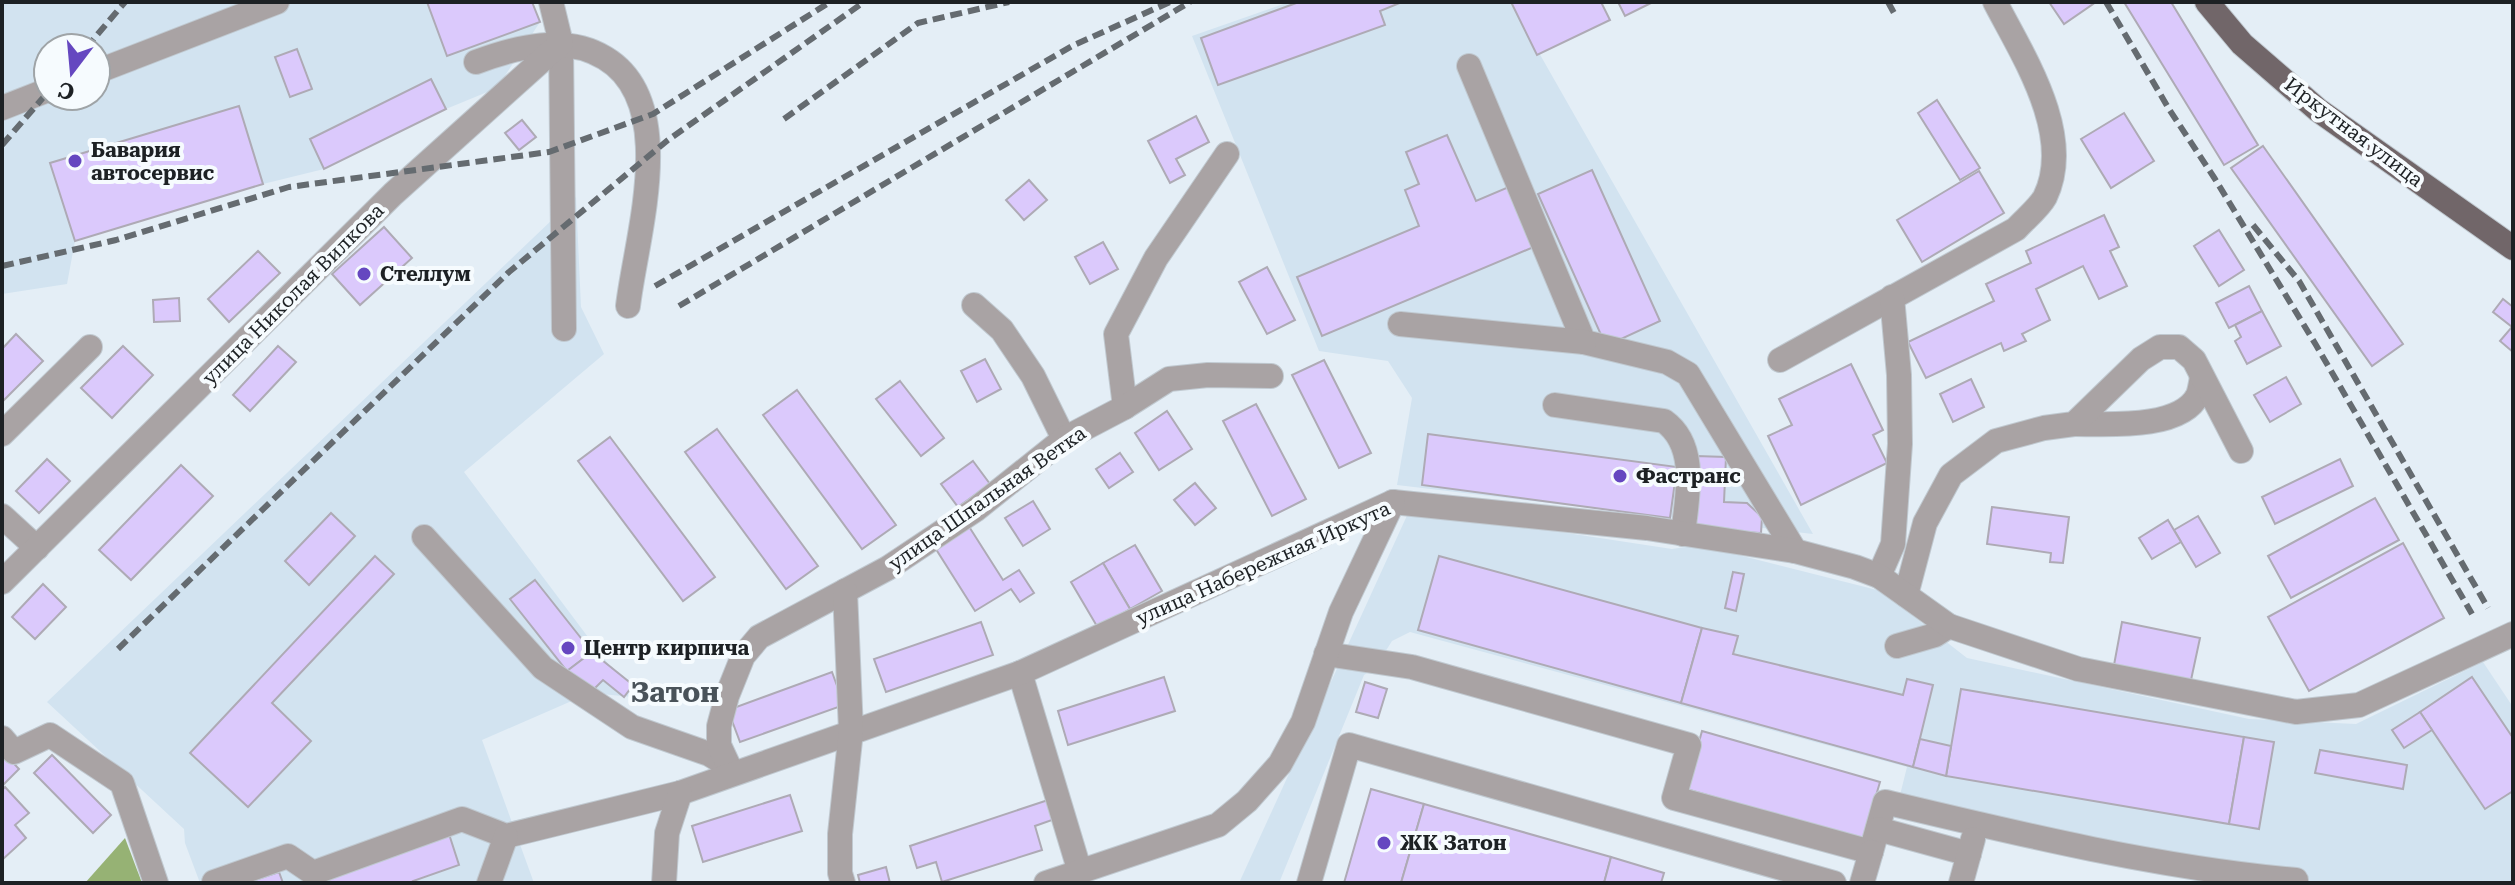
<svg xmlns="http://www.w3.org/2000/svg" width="2515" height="885" viewBox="0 0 2515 885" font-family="'Roboto Serif',serif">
<rect width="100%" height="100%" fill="#e4eef6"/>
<g fill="#d2e3f0" fill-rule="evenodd">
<path d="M 2,2 L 532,2 L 540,22 L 497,88 L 446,109 L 324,169 L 263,184 L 75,241 L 67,284 L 2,294 ZM 48,48 L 96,48 L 96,96 L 48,96 Z"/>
<polygon points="1289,2 1510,2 1813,534 1397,485 1412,398 1388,361 1319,351 1192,36"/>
<polygon points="576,197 581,307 604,354 464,472 633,697 590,693 482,740 534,883 200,883 185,843 184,829 47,702"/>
<polygon points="1410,509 1672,549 1699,545 1881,591 1967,658 2249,719 2356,724 2483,662 2513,707 2513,883 2314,883 2153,861 1898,803 1907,767 1410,632 1392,641 1375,668 1364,675 1279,883 1239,883"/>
</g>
<polygon fill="#96b274" points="125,838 142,883 85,883"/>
<g fill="#dbc9fc" stroke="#aeaab5" stroke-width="2">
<polygon points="427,2 532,2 540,22 447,56"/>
<polygon points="1299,2 1402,2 1380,11 1385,25 1218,85 1201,38"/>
<polygon points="1511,2 1601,2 1610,20 1537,55"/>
<polygon points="1618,2 1653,2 1625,16"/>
<polygon points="2049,2 2091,2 2093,4 2064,24"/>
<polygon points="2124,2 2171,2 2258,145 2224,165"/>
<polygon points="297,49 312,89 290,97 275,57"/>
<polygon points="431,79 446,109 324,169 310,139"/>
<polygon points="1937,100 1980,168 1960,180 1918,113"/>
<polygon points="239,106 263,184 75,241 50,163"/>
<polygon points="2124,113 2154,161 2111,188 2081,139"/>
<polygon points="1196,116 1209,142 1176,159 1185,175 1170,183 1148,141"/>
<polygon points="522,120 536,137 519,150 505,133"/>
<polygon points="1447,135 1476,201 1511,186 1536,246 1322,336 1297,277 1419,226 1405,190 1419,184 1406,152"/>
<polygon points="2263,146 2403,344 2372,366 2231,168"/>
<polygon points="1592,170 1660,321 1606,346 1538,194"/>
<polygon points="1979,171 2004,213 1922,262 1897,220"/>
<polygon points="1029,180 1047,200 1024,220 1006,200"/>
<polygon points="2104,215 2119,247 2110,251 2127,286 2099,299 2083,266 2036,289 2050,320 2022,334 2026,341 2004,351 2001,343 1926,378 1908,342 1994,301 1986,284 2031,263 2026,251"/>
<polygon points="384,227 412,258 360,305 332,274"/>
<polygon points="2219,230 2244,270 2219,286 2194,246"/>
<polygon points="1103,242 1118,269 1090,284 1075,257"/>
<polygon points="258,251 280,273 229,322 208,299"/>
<polygon points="1267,267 1295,320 1267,334 1239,282"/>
<polygon points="2249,286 2262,311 2229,328 2216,303"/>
<polygon points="179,298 180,321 154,322 153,300"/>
<polygon points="2503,299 2513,307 2513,352 2500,341 2512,327 2493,312"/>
<polygon points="2262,311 2281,346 2247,364 2235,341 2241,337 2235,325"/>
<polygon points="16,334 43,361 2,402 2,349"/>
<polygon points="123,346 153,375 112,418 81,388"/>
<polygon points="278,346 296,362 250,411 233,395"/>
<polygon points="985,359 1001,389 977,402 961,371"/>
<polygon points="1324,360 1371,453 1339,468 1292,375"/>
<polygon points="1851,364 1883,430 1873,435 1887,463 1801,505 1768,436 1792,425 1779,399"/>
<polygon points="2286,377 2301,404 2270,422 2254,395"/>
<polygon points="1971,379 1984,407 1953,422 1940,394"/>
<polygon points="900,381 944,438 921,456 876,399"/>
<polygon points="797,390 896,525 862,549 763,415"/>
<polygon points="1256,404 1306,499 1272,516 1223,421"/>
<polygon points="1167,411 1192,449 1159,470 1135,433"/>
<polygon points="717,429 818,566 786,589 685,452"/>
<polygon points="1428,434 1677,467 1670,518 1422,485"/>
<polygon points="610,437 715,577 683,601 578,461"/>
<polygon points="1120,453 1133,472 1109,488 1096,469"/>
<polygon points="1696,456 1726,457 1724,502 1747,503 1762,517 1761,533 1693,530"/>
<polygon points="47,459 70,481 39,513 16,491"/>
<polygon points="2340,459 2353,486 2275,524 2262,497"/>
<polygon points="973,461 990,484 958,507 941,484"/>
<polygon points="181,465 213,496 131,580 99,550"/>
<polygon points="1195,483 1216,508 1195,525 1174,500"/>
<polygon points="2375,498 2399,540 2291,598 2268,556"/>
<polygon points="1033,501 1050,529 1023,546 1005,518"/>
<polygon points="1992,507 2069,517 2063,563 2050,562 2051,553 1987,544"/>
<polygon points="331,513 355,536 309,585 285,561"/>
<polygon points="2198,516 2220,553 2196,567 2174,530"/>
<polygon points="2168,520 2181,542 2152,559 2139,538"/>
<polygon points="968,525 1003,580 1019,570 1034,593 1020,602 1011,589 975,611 934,546"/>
<polygon points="2403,543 2444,618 2309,691 2268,617"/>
<polygon points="1135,545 1162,591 1130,609 1103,563"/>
<polygon points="375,556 394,574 272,703 311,741 248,807 190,753"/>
<polygon points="1439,556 1702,628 1681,703 1418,630"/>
<polygon points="1103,563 1130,609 1098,628 1071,582"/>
<polygon points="1733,572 1744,574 1736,611 1725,608"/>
<polygon points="535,580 592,652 567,671 510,599"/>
<polygon points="43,584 66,607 35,639 12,617"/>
<polygon points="981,622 993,655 886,692 874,659"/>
<polygon points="2122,622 2200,638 2191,680 2114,665"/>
<polygon points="1702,628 1738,636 1733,654 1903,695 1907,679 1933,685 1913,767 1681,703"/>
<polygon points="592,652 633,685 624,697 603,680 590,693 567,671"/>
<polygon points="832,672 844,705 740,742 728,710"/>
<polygon points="1164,677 1175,711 1068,745 1058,711"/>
<polygon points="2472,677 2513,738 2513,791 2485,809 2420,712"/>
<polygon points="1365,682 1387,689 1378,718 1356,712"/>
<polygon points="1961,689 2244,737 2229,824 1946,776"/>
<polygon points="2420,712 2432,730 2404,748 2392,730"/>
<polygon points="1702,731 1880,782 1863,840 1686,789"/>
<polygon points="2244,737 2274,742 2259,829 2229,824"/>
<polygon points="1920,739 1951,746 1946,776 1913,767"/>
<polygon points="2320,750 2407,765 2403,789 2315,773"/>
<polygon points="2,751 19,769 2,786"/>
<polygon points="52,755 111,815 93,833 34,773"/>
<polygon points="5,787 29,813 15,825 26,838 2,860 2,790"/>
<polygon points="1371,789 1424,804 1401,883 1344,883"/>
<polygon points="790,795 802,831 703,862 692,826"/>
<polygon points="1048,800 1055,819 1035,826 1042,850 942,882 936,862 917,868 910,846"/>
<polygon points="1424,804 1611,857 1604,883 1401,883"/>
<polygon points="449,834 459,865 413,881 414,883 329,883 327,877"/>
<polygon points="1611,857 1664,873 1661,883 1604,883"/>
<polygon points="886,867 890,883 860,883 858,875"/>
<polygon points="279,872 283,883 245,883"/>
</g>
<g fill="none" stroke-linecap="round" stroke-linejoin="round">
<g stroke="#c0c9d0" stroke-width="26">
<g id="minor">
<polyline points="561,43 564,329"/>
<path d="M 476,62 C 516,47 566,34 605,58 C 680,103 636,237 628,306"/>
<polyline points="1469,66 1584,342 1667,362 1688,374 1795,551"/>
<polyline points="96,72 277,2"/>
<polyline points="2,108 48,90"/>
<polyline points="974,305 1002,330 1033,376 1064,439"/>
<polyline points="1400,324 1584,342"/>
<path d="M 1780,360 L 2016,229 C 2025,219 2039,208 2045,197 C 2075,135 2023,56 1995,2"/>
<path d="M 1555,405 L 1664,421 C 1699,446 1687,497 1683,534"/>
<polyline points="1125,407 1116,334 1156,258 1227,154"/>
<path d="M 2074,424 C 2106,424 2181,430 2198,395 C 2200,390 2201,382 2202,377"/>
<polyline points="2,434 90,347"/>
<polyline points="2,516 37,548"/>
<polyline points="424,537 543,668 632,727 709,754 727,765"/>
<polyline points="1879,576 1893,544 1900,444 1899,375 1892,297"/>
<polyline points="2,582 393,194 561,43 551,2"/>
<polyline points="1906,595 1925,523 1951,475 1996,441 2044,428 2074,424 2141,359 2160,347 2179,347 2194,360 2241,451"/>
<polyline points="1897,646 1935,635 1949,626"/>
<path d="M 1326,654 L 1412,667 L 1689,745 L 1674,798 L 1871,852 L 1885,802 C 2019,834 2160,868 2296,880 L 2295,883"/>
<polyline points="1020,673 1080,872"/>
<polyline points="2,738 14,752 50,735 122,783 156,883"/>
<polyline points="732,773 719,745 719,726 727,696 743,656 759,637 888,568 975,510 1064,439 1125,407 1169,379 1208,375 1271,376"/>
<polyline points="1878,829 1969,854"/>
<polyline points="214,882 288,856 313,873 462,819 506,836 680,793 1020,673 1393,502 1647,528 1795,551 1855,567 1879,576 1949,626 2078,669 2296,712 2359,705 2513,634"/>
<polyline points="489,883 506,836"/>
<polyline points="664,883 667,833 680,793"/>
<polyline points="843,883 840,873 840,834 851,731 845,591"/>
<polyline points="1046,883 1218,825 1247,801 1280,764 1303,722 1341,612 1393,502"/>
<polyline points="1309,883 1349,745 1834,883"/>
<polyline points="1862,883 1871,852"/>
<polyline points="1961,883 1973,839"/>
</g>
</g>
<g stroke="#c0c9d0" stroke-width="26">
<polyline id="major" points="2207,2 2242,44 2318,110 2513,248"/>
</g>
<use href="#minor" stroke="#a9a3a4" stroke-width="24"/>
<use href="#major" stroke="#716669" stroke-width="24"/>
<g stroke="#656b70" stroke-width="6" stroke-dasharray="12 6" stroke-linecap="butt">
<polyline points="1888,2 1894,13"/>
<polyline points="2106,2 2169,109 2215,179 2316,345 2472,614"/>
<polyline points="86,48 125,2"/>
<polyline points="784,119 918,23 1009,2"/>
<polyline points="2,145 48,92"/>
<polyline points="2253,225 2299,281 2488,608"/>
<polyline points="2,266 116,240 289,187 549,152 653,114 830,2"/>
<polyline points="655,286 1072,46 1170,2"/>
<polyline points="679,306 1190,2"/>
<polyline points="118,649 509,272 668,140 864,2"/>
</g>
</g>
<g fill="#6547c0" stroke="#f6fbfe" stroke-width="3">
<circle cx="75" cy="161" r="8"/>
<circle cx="364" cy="274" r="8"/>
<circle cx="1620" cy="476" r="8"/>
<circle cx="568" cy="648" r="8"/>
<circle cx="1384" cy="843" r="8"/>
</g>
<g text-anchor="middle" stroke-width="8" stroke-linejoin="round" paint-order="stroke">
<g font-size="20" fill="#1d2124" stroke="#f6fbfe">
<text transform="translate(2354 132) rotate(37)" y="7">Иркутная улица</text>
<text transform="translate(293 294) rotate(-45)" y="7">улица Николая Вилкова</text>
<text transform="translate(987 498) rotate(-35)" y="7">улица Шпальная Ветка</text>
<text transform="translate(1263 563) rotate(-24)" y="7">улица Набережная Иркута</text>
</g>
<g font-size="20" font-weight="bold" fill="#1d2124" stroke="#f6fbfe" text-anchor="start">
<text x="91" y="157">Бавария<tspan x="91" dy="23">автосервис</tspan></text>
<text x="380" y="281">Стеллум</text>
<text x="1636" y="483">Фастранс</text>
<text x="584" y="655">Центр кирпича</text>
<text x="1400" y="850">ЖК Затон</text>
</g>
<g font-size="28" font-weight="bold" fill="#495259" stroke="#f6fbfe">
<text x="675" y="702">Затон</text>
</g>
</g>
<rect width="2515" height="885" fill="none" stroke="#1d2124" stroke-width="8"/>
<g transform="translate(72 72) rotate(196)"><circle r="38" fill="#f6fbfe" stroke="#9fa4a7" stroke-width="2"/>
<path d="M0-6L14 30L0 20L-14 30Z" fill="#6547c0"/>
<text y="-12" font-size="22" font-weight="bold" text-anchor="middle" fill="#1d2124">С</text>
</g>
</svg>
